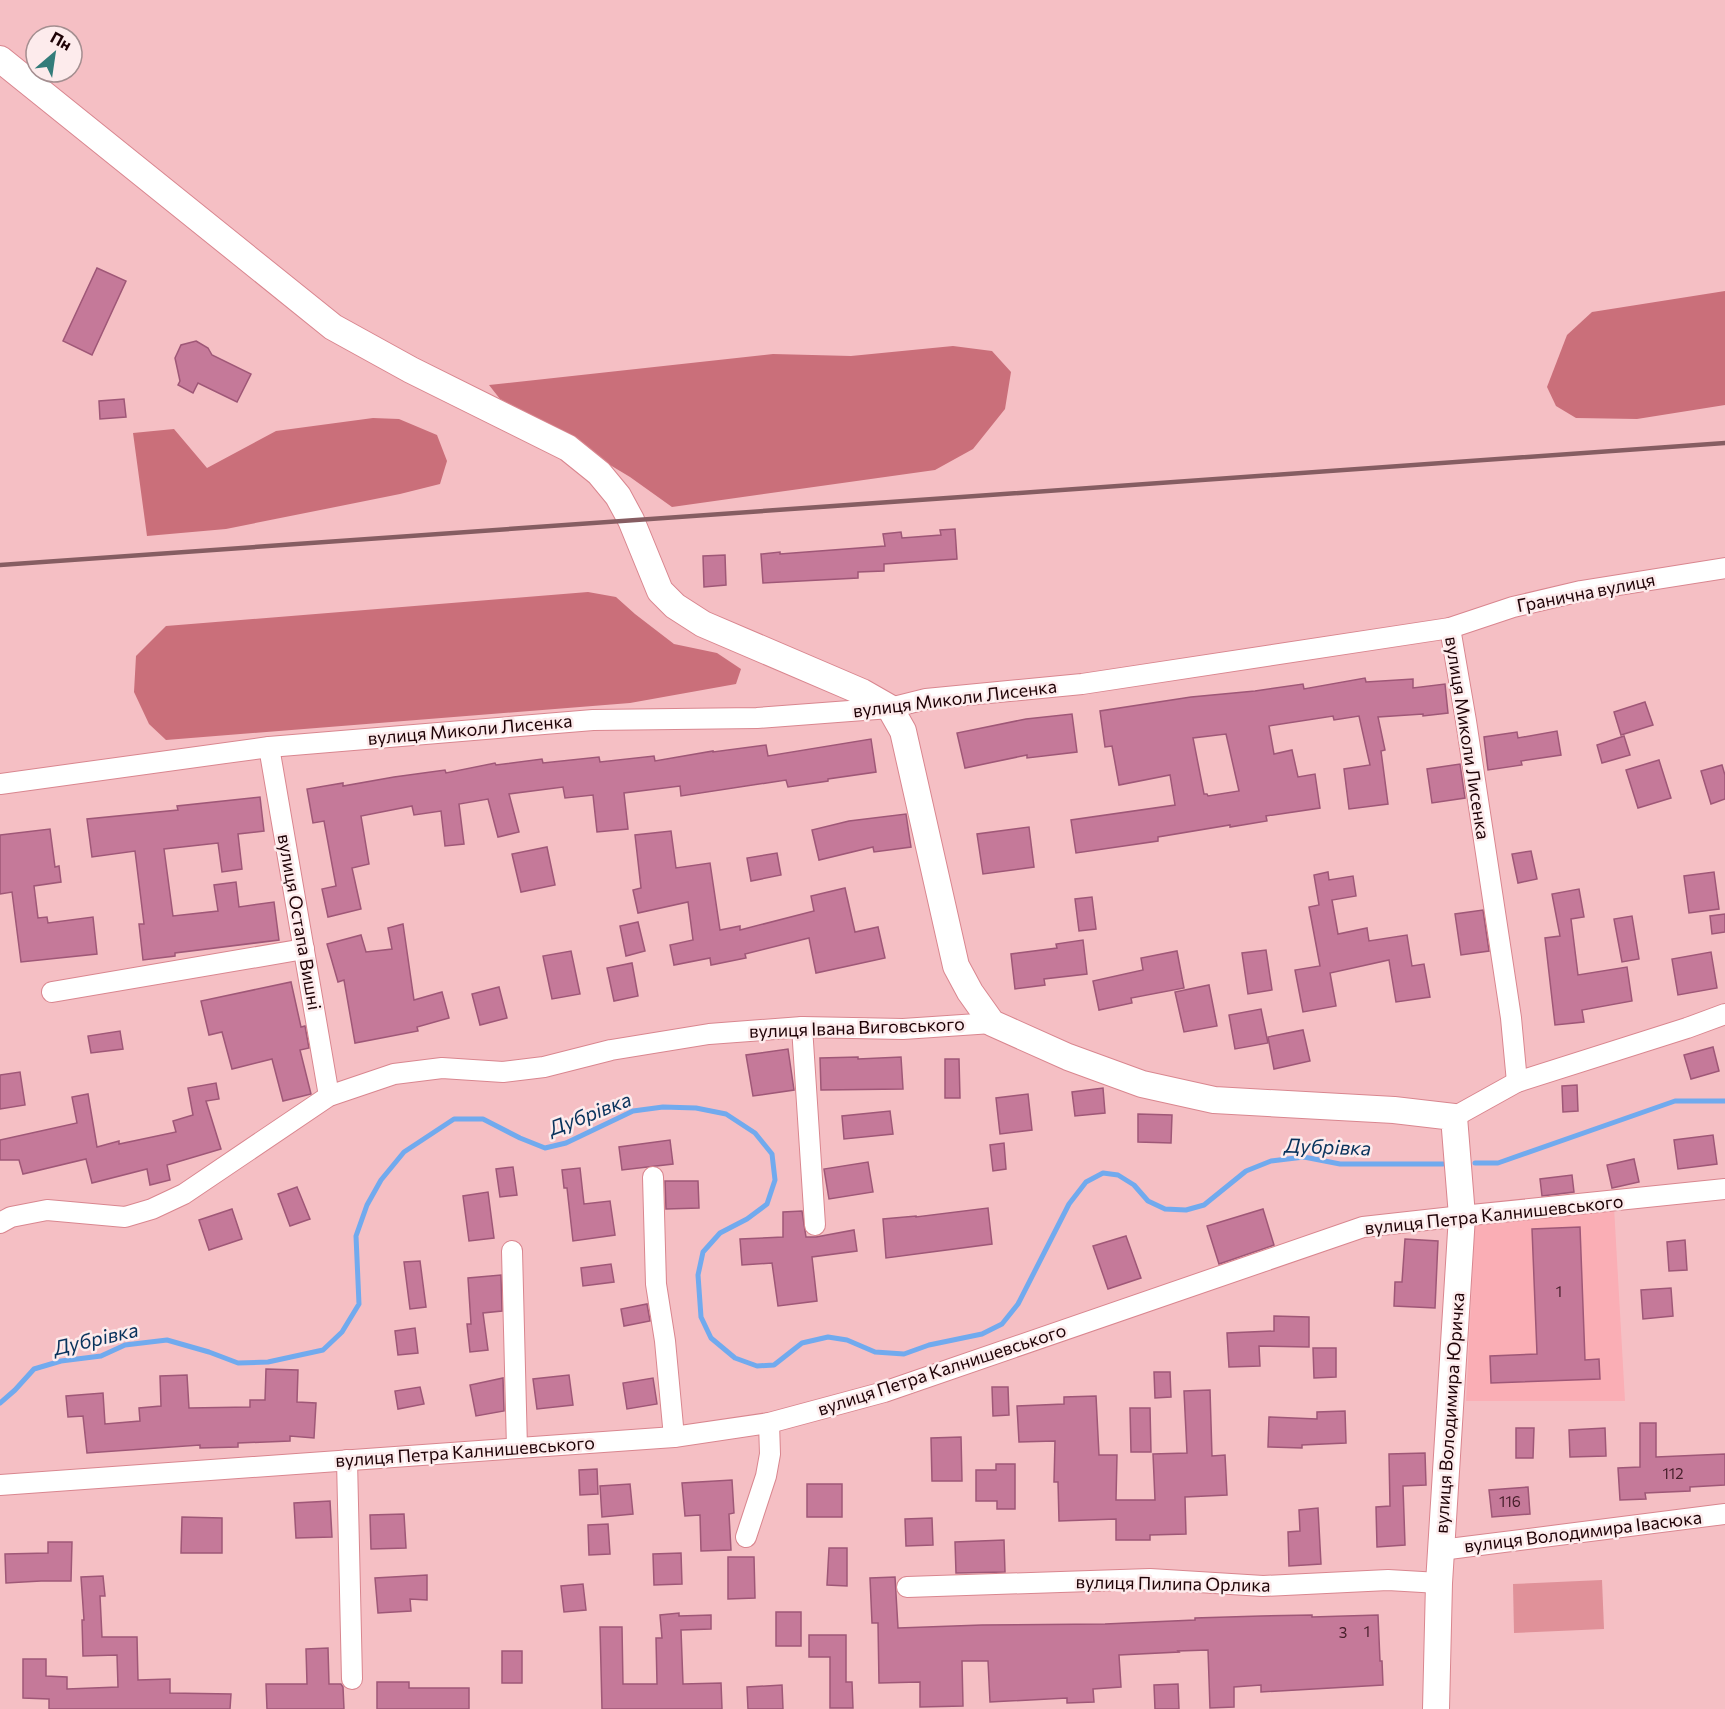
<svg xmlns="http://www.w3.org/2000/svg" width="1725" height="1709" viewBox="0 0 1725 1709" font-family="Commissioner,sans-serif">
<rect width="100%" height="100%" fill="#f5bfc4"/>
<polygon fill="#faaeb5" points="1614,1207 1625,1401 1466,1401 1475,1223"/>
<polygon fill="#e09199" points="1602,1580 1604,1629 1514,1633 1513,1584"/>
<g fill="#ca6f7a">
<polygon points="1725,291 1725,405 1637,419 1576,418 1556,406 1547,387 1567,335 1592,312"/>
<polygon points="953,346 992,351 1011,372 1005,409 973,449 935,470 672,507 630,477 500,399 489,385 773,354 851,356"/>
<polygon points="373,418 399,419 437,435 447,461 440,484 400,494 226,529 147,536 133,433 174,429 207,468 276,431"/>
<polygon points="588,592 616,597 635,614 674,644 717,653 741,669 736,684 630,703 166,740 149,724 134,692 136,656 166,626"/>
</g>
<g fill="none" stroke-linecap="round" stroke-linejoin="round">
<g stroke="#71aaee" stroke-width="5">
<polyline points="1475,1163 1498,1163 1675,1101 1725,1101"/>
<polyline points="0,1403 15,1390 34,1369 61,1361 101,1356 125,1345 167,1340 209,1352 238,1363 268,1362 323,1350 342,1332 359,1304 356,1236 367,1205 381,1180 404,1152 454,1119 483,1119 520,1138 545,1148 566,1143 633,1111 663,1107 696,1108 726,1114 755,1133 772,1154 775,1180 767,1204 747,1219 720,1233 703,1252 698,1275 701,1317 711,1338 735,1358 757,1366 774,1365 802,1343 828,1337 847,1340 875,1352 904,1354 929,1345 982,1334 1002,1324 1018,1304 1069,1204 1086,1182 1103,1173 1118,1175 1134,1185 1148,1201 1165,1209 1186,1210 1204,1205 1246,1171 1271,1161 1304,1157 1340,1164 1443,1164"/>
</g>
</g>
<g fill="#c57999" stroke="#9f5777" stroke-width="1.5" fill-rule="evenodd">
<polygon points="97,268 126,281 92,355 63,341"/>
<polygon points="196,341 208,348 212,355 251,374 237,402 198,383 193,393 178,385 180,381 175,358 181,345"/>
<polygon points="124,399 126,417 100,419 99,401"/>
<polygon points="955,529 957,559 884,564 884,571 858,572 858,578 763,583 761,554 780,552 780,554 885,546 883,534 901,532 902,538 941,535 940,530"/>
<polygon points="725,555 726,585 704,587 703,556"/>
<path d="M 1365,678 L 1366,682 L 1413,679 L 1413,688 L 1445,684 L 1448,713 L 1423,716 L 1423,714 L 1378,717 L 1385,750 L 1381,751 L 1388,804 L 1349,809 L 1344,769 L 1370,765 L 1359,716 L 1334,720 L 1333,716 L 1269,726 L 1274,754 L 1292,750 L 1298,777 L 1315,774 L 1320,808 L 1266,816 L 1267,821 L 1230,827 L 1230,825 L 1158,837 L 1158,841 L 1076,853 L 1071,820 L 1175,805 L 1170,775 L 1119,785 L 1112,746 L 1105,747 L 1100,711 L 1191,697 L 1255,691 L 1303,684 L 1304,689 ZM 1226,734 L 1239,791 L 1208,796 L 1207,794 L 1204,794 L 1193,738 Z"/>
<polygon points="1645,702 1653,725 1621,735 1614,712"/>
<polygon points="1072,714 1077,752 1027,758 1027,755 965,768 957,733 1026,719"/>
<polygon points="1557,731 1561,755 1521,761 1522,765 1488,770 1484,737 1517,732 1518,738"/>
<polygon points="1624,736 1630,755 1602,763 1597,745"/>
<polygon points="871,739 876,772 828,779 828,781 788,787 786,780 681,796 680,786 624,793 628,829 597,832 593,795 565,798 563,787 509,794 519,832 498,837 488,799 459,804 464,844 445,846 441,811 414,815 412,806 361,816 369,864 352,868 361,909 328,917 322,889 336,886 324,821 313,823 307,789 343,783 343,786 394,777 445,770 446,773 495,763 496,765 542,759 543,763 599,757 600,762 654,756 655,761 713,751 713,752 766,745 768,756"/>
<polygon points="1659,760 1671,798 1638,808 1626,770"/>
<polygon points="1460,764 1465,798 1432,803 1427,769"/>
<polygon points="1722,765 1725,775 1725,799 1711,804 1701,771"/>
<polygon points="260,797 264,831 238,834 242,869 222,872 218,843 164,849 173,916 218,911 214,885 236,882 239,907 274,902 279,940 175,953 175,956 143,960 139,924 144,924 135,851 92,857 87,819 178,810 177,806"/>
<polygon points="906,814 911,847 874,852 873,847 819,860 812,830 849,821"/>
<polygon points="1029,827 1034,867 983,874 977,834"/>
<polygon points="50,829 55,867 59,866 61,882 34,886 38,918 47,917 48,923 93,917 97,954 21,962 12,892 0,894 0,835"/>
<polygon points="671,831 676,868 710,863 720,930 740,926 740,930 814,911 811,896 845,888 855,932 878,927 885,958 816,973 809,938 745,954 746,958 711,965 710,958 674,965 670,945 693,940 688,902 638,913 633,890 641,888 635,835"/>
<polygon points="547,847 555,885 521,892 512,854"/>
<polygon points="1531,851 1537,879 1518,883 1512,854"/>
<polygon points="777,853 781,875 751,881 747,858"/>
<polygon points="1328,872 1329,880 1353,876 1356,896 1332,900 1338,934 1367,928 1369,941 1407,935 1412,966 1424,964 1430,997 1396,1002 1389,960 1330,973 1336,1006 1303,1012 1295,970 1320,966 1309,907 1319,905 1314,875"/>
<polygon points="1714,872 1719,909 1689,913 1684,876"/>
<polygon points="1579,889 1584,917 1571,919 1578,975 1627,967 1632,1001 1582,1010 1584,1022 1555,1025 1545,938 1560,936 1552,894"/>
<polygon points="1092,897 1096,929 1079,931 1075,899"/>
<polygon points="1483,910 1489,951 1461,955 1455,914"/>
<polygon points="1725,914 1725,932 1712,934 1710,916"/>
<polygon points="1632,916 1639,959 1622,962 1614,919"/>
<polygon points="638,922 645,951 626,956 620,926"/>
<polygon points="403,924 414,1000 442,992 449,1018 417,1027 418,1031 355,1043 344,980 338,982 327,944 361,935 366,952 392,949 388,928"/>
<polygon points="1083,940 1087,974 1044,979 1045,985 1015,989 1011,954 1057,948 1056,944"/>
<polygon points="1266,950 1272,990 1248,994 1242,953"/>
<polygon points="571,951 580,994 552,999 543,956"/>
<polygon points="1177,951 1184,988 1131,998 1132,1003 1099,1010 1093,981 1143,970 1141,958"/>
<polygon points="1711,952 1717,988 1678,995 1672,959"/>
<polygon points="632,963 638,996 614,1001 607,968"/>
<polygon points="291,982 301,1027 305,1026 309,1048 300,1050 311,1094 283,1101 272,1059 232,1069 222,1032 209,1035 201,1001"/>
<polygon points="1209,985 1217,1026 1184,1032 1175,992"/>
<polygon points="499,987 507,1018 480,1025 472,994"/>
<polygon points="1261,1009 1268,1043 1235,1049 1229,1015"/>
<polygon points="1303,1030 1310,1061 1274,1069 1268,1037"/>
<polygon points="120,1031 123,1049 91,1053 88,1036"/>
<polygon points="1713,1047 1719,1071 1691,1079 1684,1055"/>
<polygon points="788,1049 794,1090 753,1096 746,1055"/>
<polygon points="858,1057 858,1059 901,1057 903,1089 821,1090 820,1058"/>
<polygon points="945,1059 959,1059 960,1098 945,1098"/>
<polygon points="20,1072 25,1105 0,1109 0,1075"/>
<polygon points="216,1083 219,1099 206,1101 221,1149 167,1165 170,1180 150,1185 147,1169 92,1183 86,1159 23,1174 19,1160 0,1160 0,1140 77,1123 72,1097 88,1094 97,1147 119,1141 119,1144 176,1132 173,1121 193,1115 188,1088"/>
<polygon points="1577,1085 1578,1111 1563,1112 1562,1086"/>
<polygon points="1103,1088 1105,1113 1075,1116 1072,1092"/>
<polygon points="1028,1094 1032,1130 1000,1134 996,1098"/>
<polygon points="890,1111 893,1134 844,1139 842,1116"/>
<polygon points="1138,1114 1172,1115 1171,1143 1138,1142"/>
<polygon points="1713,1135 1717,1164 1678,1169 1674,1140"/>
<polygon points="670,1140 673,1164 622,1170 619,1147"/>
<polygon points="1004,1143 1006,1169 993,1171 990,1145"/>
<polygon points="1634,1159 1639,1182 1612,1188 1607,1165"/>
<polygon points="868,1162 873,1192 829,1199 824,1169"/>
<polygon points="513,1167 517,1195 500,1197 496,1169"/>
<polygon points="580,1168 584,1204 610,1201 615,1235 573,1241 567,1188 564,1188 562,1170"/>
<polygon points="1572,1175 1574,1192 1542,1196 1540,1179"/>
<polygon points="665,1181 698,1181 699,1208 666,1209"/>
<polygon points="297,1187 310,1219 290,1226 278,1194"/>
<polygon points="488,1192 494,1238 469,1241 463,1196"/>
<polygon points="988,1208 992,1244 886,1258 883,1219 916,1216 916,1217"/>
<polygon points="232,1209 242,1239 209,1250 199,1220"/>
<polygon points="1263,1209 1274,1245 1219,1264 1207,1226"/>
<polygon points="802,1211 806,1237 816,1237 854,1230 857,1251 812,1257 817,1301 778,1306 772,1263 742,1265 740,1239 783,1237 783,1212"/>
<polygon points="1580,1227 1585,1360 1599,1359 1600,1379 1491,1383 1490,1356 1537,1354 1532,1229"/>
<polygon points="1126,1236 1141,1278 1108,1289 1093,1246"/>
<polygon points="1405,1239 1438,1241 1435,1308 1394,1306 1395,1282 1402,1282"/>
<polygon points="1685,1240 1687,1270 1669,1271 1667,1242"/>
<polygon points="420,1261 426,1307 410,1309 404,1262"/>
<polygon points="611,1264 614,1282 583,1286 581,1268"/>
<polygon points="501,1275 502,1311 483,1313 488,1350 470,1352 467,1324 471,1324 468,1278"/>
<polygon points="1671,1288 1673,1316 1643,1319 1641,1290"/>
<polygon points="647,1304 650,1321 624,1326 621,1309"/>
<polygon points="1274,1316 1309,1317 1309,1347 1259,1346 1260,1366 1229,1367 1227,1333 1274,1331"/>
<polygon points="415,1328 418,1353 398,1355 395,1331"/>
<polygon points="1313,1348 1336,1348 1336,1377 1314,1378"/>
<polygon points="266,1369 298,1370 297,1402 316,1403 314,1438 290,1436 290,1441 238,1443 238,1447 200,1448 200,1445 87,1453 83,1416 68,1417 66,1396 103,1393 105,1424 140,1421 139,1408 161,1406 160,1376 187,1375 189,1408 250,1407 250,1400 265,1400"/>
<polygon points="1154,1372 1170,1372 1171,1397 1155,1398"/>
<polygon points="569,1375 573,1405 537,1409 533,1379"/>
<polygon points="503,1378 504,1411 476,1416 470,1385"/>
<polygon points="653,1378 657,1404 627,1409 623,1383"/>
<polygon points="420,1387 424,1404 398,1409 395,1391"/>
<polygon points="992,1387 1008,1387 1009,1415 993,1416"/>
<polygon points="1210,1390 1212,1456 1225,1455 1227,1495 1185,1497 1186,1534 1150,1535 1150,1540 1116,1540 1116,1519 1059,1521 1058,1482 1054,1482 1055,1441 1019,1442 1017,1406 1064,1404 1064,1397 1096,1396 1099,1455 1117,1455 1116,1500 1155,1500 1153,1454 1187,1453 1184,1391"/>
<polygon points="1130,1408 1150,1408 1151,1452 1131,1452"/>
<polygon points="1345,1411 1346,1443 1302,1445 1302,1448 1268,1447 1269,1417 1317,1419 1317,1412"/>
<polygon points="1640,1423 1656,1423 1656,1457 1725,1454 1725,1485 1690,1487 1690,1491 1645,1493 1646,1499 1620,1500 1618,1468 1640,1467"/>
<polygon points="1516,1428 1534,1428 1533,1458 1516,1458"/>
<polygon points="1605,1428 1606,1456 1570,1457 1569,1430"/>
<polygon points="961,1437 962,1481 932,1481 931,1438"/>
<polygon points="1425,1453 1426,1485 1403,1486 1405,1545 1377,1547 1376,1507 1390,1506 1389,1454"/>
<polygon points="996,1464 1015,1464 1015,1509 997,1509 997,1501 976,1501 976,1470 996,1470"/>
<polygon points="597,1469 598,1494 580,1495 579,1470"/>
<polygon points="732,1480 734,1513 729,1514 731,1550 701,1551 700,1515 685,1516 682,1483"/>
<polygon points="630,1484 633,1514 602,1517 600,1486"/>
<rect x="807" y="1484" width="35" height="33"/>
<polygon points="1528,1487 1530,1514 1492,1517 1489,1490"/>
<polygon points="330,1501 332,1537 296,1538 294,1503"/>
<polygon points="1318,1508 1321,1564 1289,1566 1288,1532 1300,1531 1299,1510"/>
<polygon points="404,1514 406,1548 371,1549 370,1515"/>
<polygon points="182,1517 222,1518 222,1553 181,1553"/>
<polygon points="932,1518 933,1545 906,1546 905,1519"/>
<polygon points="608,1524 610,1554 589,1555 588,1525"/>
<polygon points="1004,1540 1005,1572 956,1573 955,1542"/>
<polygon points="48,1542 72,1542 71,1581 41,1581 6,1583 5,1554 48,1553"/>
<polygon points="829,1548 847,1548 847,1586 827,1585"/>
<polygon points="681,1553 682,1584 654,1585 653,1554"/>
<polygon points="728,1557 754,1557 755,1598 728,1599"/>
<polygon points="427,1575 427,1600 410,1599 411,1611 378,1613 375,1578"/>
<polygon points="103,1576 105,1596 100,1596 102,1637 137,1637 138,1680 170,1679 170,1693 231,1694 230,1709 49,1709 49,1699 23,1698 23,1659 46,1659 46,1676 67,1677 67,1689 118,1687 117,1655 83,1656 82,1620 84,1620 81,1577"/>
<polygon points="895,1577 898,1628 982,1625 1105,1624 1195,1620 1195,1618 1261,1616 1312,1615 1312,1617 1378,1615 1380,1661 1382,1661 1383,1685 1261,1692 1261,1685 1234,1687 1234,1707 1210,1708 1208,1650 1178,1651 1179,1652 1119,1655 1121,1687 1093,1689 1094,1702 1067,1703 1067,1698 990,1702 988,1661 962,1661 963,1706 920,1707 920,1682 879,1683 878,1623 872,1623 870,1578"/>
<polygon points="583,1584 586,1610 564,1612 561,1586"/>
<rect x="776" y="1612" width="25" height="34"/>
<polygon points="679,1613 679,1616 711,1615 711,1629 681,1630 683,1684 721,1683 722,1709 602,1709 600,1627 622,1627 623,1684 657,1684 656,1638 662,1638 660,1615"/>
<polygon points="809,1635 846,1635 846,1682 852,1682 853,1708 830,1708 830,1657 809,1657"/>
<polygon points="328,1648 329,1684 341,1684 343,1687 344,1709 267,1709 266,1684 307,1684 306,1649"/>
<rect x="502" y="1651" width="20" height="32"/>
<polygon points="377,1682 409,1682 409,1688 469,1688 469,1709 377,1709"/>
<polygon points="1178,1684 1179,1709 1155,1709 1154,1685"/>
<polygon points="782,1685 783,1709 748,1709 747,1687"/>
</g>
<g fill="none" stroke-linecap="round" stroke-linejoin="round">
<g stroke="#d9868f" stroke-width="22">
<g id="minor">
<polyline points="1450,628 1513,607 1581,591 1725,568"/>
<polyline points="269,747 329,1096"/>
<polyline points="0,784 269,747 593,720 757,718 890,708 926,699 1082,684 1450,628 1466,721 1511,1018 1517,1082"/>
<polyline points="52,992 304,949"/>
<polyline points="802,1027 815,1225"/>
<polyline points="1454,1117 1517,1082 1687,1028 1725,1014"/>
<polyline points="653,1177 656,1284 665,1341 674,1437"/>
<polyline points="0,1223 11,1217 47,1210 125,1217 152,1209 184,1194 329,1096 394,1074 442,1068 503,1072 544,1067 611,1050 709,1034 802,1027 903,1029 992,1023"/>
<polyline points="512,1251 517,1448"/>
<polyline points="347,1460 352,1679"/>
<polyline points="0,1485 674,1437 769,1423 884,1392 1363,1227 1462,1216 1725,1189"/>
<polyline points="746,1537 766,1476 770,1454 769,1423"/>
<polyline points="1441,1550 1725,1514"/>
<polyline points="907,1587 1150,1579 1263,1586 1388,1580 1439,1583"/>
</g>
</g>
<g stroke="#d9868f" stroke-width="28">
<polyline id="major" points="0,59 333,327 411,370 568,448 599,473 618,496 631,520 660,591 675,606 703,624 862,692 890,708 903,731 956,966 970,992 992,1023 1068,1057 1142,1084 1214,1100 1394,1110 1454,1117 1462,1216 1439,1583 1436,1709"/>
</g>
<use href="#minor" stroke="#fff" stroke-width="20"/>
<use href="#major" stroke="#fff" stroke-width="26"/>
<polyline stroke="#865d62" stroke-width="4.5" points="0,565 1725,443"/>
</g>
<g text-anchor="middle" stroke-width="5" stroke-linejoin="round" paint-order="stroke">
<g font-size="15" fill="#48202c">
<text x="1559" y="1297">1</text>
<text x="1673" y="1479">112</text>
<text x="1510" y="1507">116</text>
<text x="1367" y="1637">1</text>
<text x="1343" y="1638">3</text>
</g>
<g font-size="18" fill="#1f0307" stroke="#fdebec">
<text transform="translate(1586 593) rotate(-11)" y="6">Гранична вулиця</text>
<text transform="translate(955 699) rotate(-7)" y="6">вулиця Миколи Лисенка</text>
<text transform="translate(470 730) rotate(-5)" y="6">вулиця Миколи Лисенка</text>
<text transform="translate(1467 738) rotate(81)" y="6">вулиця Миколи Лисенка</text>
<text transform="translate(299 922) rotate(80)" y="6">вулиця Остапа Вишні</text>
<text transform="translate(857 1028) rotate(-2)" y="6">вулиця Івана Виговського</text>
<text transform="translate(1494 1215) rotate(-6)" y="6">вулиця Петра Калнишевського</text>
<text transform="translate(942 1370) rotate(-18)" y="6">вулиця Петра Калнишевського</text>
<text transform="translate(1450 1413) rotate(-86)" y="6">вулиця Володимира Юричка</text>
<text transform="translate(465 1452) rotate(-4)" y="6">вулиця Петра Калнишевського</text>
<text transform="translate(1583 1532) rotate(-7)" y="6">вулиця Володимира Івасюка</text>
<text transform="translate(1173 1584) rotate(1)" y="6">вулиця Пилипа Орлика</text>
</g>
<g font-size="20" font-style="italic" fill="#08325c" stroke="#fdebec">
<text transform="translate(590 1114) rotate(-21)" y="7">Дубрівка</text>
<text transform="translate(1328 1147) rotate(2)" y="7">Дубрівка</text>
<text transform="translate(96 1339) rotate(-13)" y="7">Дубрівка</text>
</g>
</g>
<g transform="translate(54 54) rotate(29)"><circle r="28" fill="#fdebec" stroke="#a48e90" stroke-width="1.5"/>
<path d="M0-4.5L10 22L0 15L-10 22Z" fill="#337c7a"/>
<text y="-9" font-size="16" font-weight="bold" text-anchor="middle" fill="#1f0307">Пн</text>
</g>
</svg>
